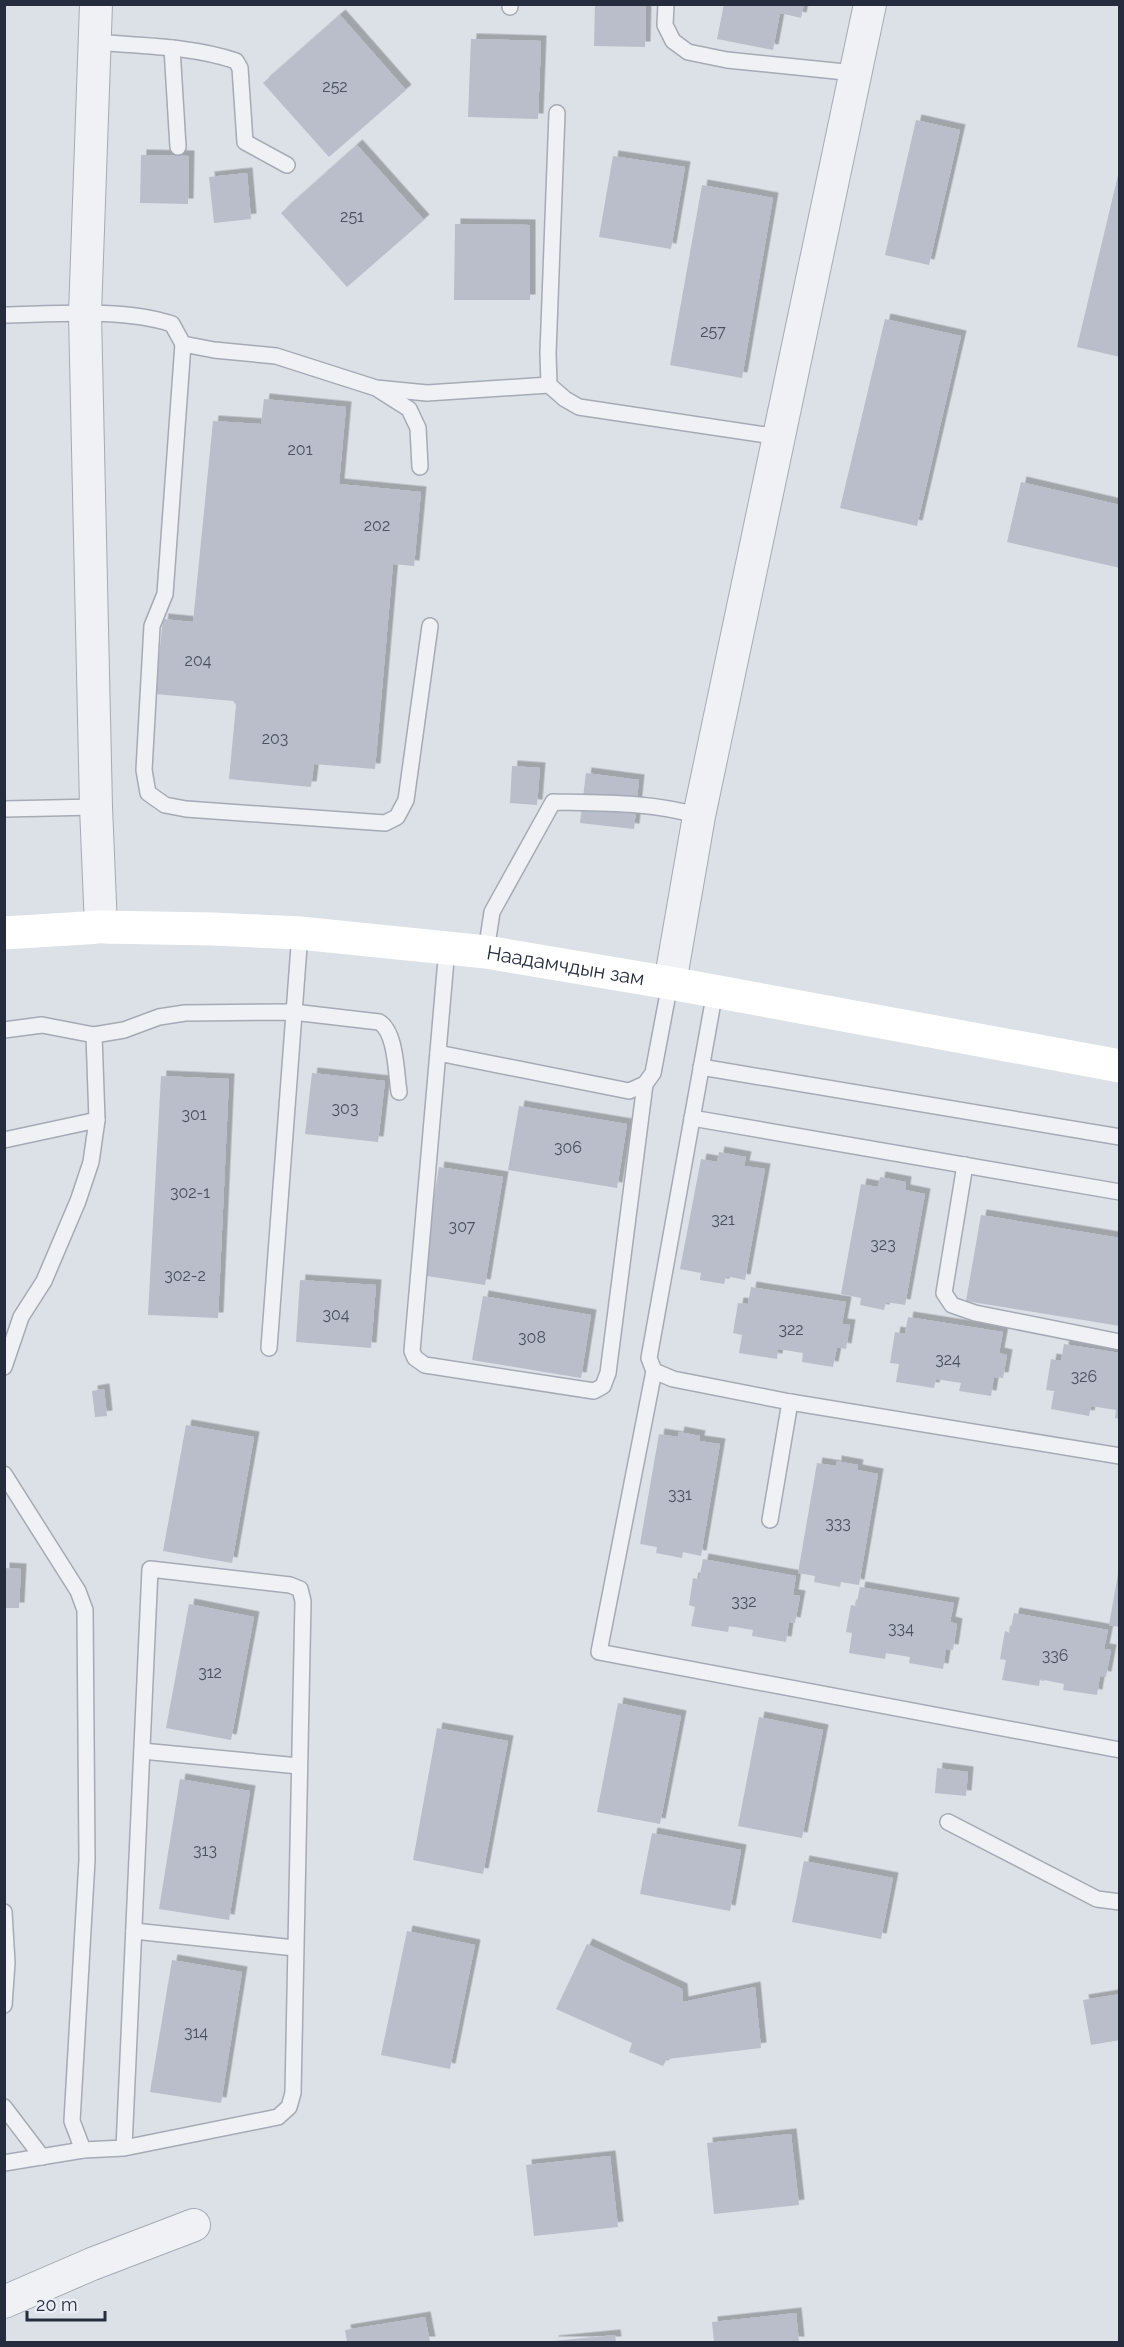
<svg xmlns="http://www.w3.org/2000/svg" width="1124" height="2347" viewBox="0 0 1124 2347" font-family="Raleway,sans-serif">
<defs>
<filter id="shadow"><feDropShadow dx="5.5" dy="-5.5" stdDeviation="0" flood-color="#0004"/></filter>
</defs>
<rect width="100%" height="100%" fill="#dce0e7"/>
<g fill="#b9beca" filter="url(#shadow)">
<polygon points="595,4 646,4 645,47 594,46"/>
<polygon points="724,4 804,4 801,18 780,13 773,50 717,39"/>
<polygon points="340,15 406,90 329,157 263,83"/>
<polygon points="471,39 541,41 538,119 468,117"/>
<polygon points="916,120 960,130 929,265 885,255"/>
<polygon points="357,145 424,220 347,287 281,213"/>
<polygon points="141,155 189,156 188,204 140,203"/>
<polygon points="613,156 685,167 671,249 599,237"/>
<polygon points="1119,171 1120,171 1120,357 1077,347"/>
<polygon points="247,173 251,219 214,223 209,177"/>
<polygon points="702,185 773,198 742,378 670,365"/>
<polygon points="455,224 530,225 530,300 454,300"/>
<polygon points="885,319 961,336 917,526 840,508"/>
<polygon points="264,399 346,407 339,484 421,492 414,566 393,564 375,769 314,764 311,787 229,779 236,705 233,701 155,694 163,619 193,622 213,421 261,424"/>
<polygon points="1021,482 1120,505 1120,568 1007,542"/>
<polygon points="512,766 540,768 537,805 510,803"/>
<polygon points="586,773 639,780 634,829 580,823"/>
<polygon points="312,1073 385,1081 378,1142 305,1134"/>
<polygon points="161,1076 229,1079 218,1318 148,1315"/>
<polygon points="519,1106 627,1124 617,1188 508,1170"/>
<polygon points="719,1152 746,1157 744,1166 765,1169 745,1280 726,1276 724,1284 700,1280 701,1273 680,1269 701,1159 717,1162"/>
<polygon points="439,1167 503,1177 485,1285 421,1275"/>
<polygon points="880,1177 906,1182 905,1190 925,1194 905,1305 886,1302 884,1310 860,1305 861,1298 841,1294 861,1184 878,1187"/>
<polygon points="981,1215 1120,1238 1120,1326 966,1301"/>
<polygon points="300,1280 376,1285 371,1348 296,1342"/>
<polygon points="751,1287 846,1302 842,1324 850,1325 846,1349 837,1347 833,1367 802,1362 803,1353 778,1349 777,1359 739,1353 742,1335 733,1333 738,1303 748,1304"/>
<polygon points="483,1296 591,1315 581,1378 472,1360"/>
<polygon points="908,1317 1003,1332 999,1353 1007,1355 1003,1378 994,1377 991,1396 959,1391 961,1383 936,1379 934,1388 896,1382 899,1364 890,1363 895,1332 905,1334"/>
<polygon points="1064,1344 1120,1353 1120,1419 1115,1418 1116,1410 1091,1406 1089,1416 1051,1409 1054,1391 1046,1390 1051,1359 1061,1361"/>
<polygon points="104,1389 107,1416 95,1417 92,1391"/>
<polygon points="186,1425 254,1437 232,1563 163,1551"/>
<polygon points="679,1432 700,1436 699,1441 720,1444 701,1556 683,1552 682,1558 656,1553 657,1547 640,1544 659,1434 678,1437"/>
<polygon points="836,1461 858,1465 857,1470 878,1474 859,1585 841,1582 840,1587 814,1582 815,1576 798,1573 817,1463 836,1466"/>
<polygon points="703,1559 796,1576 793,1595 800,1596 795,1623 789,1622 786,1642 752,1636 753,1630 729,1626 728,1632 691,1626 695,1607 689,1605 693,1578 699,1579"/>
<polygon points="4,1568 21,1569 19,1608 4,1608"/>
<polygon points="1118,1574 1120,1575 1120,1627 1109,1625"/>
<polygon points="860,1587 954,1603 950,1622 957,1624 953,1650 946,1649 943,1669 909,1663 910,1657 886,1653 885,1659 849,1653 852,1633 846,1632 851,1605 856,1606"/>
<polygon points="189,1604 254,1617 231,1740 166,1728"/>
<polygon points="1014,1613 1108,1630 1104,1649 1111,1650 1106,1677 1100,1676 1097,1695 1063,1690 1064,1684 1040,1679 1039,1686 1002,1680 1006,1660 1000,1659 1005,1631 1010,1633"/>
<polygon points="618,1703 681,1716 660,1824 597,1812"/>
<polygon points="759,1717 823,1730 802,1838 738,1826"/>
<polygon points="437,1728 508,1741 483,1874 413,1860"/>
<polygon points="937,1768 968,1772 966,1796 935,1793"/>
<polygon points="180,1779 250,1791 229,1920 159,1909"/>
<polygon points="652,1833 741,1850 730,1911 640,1894"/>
<polygon points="804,1861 893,1878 881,1939 792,1922"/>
<polygon points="407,1931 475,1945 450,2069 381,2055"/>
<polygon points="587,1944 682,1989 683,2002 755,1987 761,2048 667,2059 663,2066 629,2052 632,2043 556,2009"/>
<polygon points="172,1960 242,1972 221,2103 150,2092"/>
<polygon points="1120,1994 1120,2040 1091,2045 1083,2000"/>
<polygon points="791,2134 799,2205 714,2214 707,2143"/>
<polygon points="610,2156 618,2227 534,2236 526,2165"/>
<polygon points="796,2313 799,2342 714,2342 712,2322"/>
<polygon points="425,2317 430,2342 347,2342 345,2330"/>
<polygon points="615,2335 616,2342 553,2342 553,2341"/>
</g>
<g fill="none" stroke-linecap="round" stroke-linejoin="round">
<g stroke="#a5aab4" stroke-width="18">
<g id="service">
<polyline points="510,4 510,7"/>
<polyline points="666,4 665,25 673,41 688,52 727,60 855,73"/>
<path d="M 94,42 C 141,46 192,46 236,61 L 240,68 L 245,142 L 287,165"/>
<polyline points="172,48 178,147"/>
<polyline points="557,113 548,353 549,385 565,399 579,407 779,437"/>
<path d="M 4,315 C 56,314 123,308 172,324 L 183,344"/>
<polyline points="379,390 409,409 418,428 420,467"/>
<polyline points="430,626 406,800 397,817 385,823 186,809 165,805 148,793 144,770 152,626 165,594 183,344 214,350 276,356 376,388 427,393 549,385"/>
<polyline points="4,809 96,807"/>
<polyline points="447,948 412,1351 415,1358 425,1365 594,1391 603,1386 608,1373 645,1084"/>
<path d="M 486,952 L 492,912 L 553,802 C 602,803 653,802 699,816"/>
<polyline points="715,991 649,1358 654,1371 673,1379 790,1402 1120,1456"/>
<polyline points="4,1030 42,1025 94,1035 97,1120 91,1162 78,1201 44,1281 21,1317 4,1367"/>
<path d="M 94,1035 L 124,1030 L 159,1017 L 185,1013 L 293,1012 L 379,1022 C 396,1031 396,1073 399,1092"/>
<polyline points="438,1053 629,1091 645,1084 653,1073 670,983"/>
<polyline points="701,1067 1120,1137"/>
<polyline points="692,1118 1120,1192"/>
<polyline points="4,1140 97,1120"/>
<polyline points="965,1165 944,1293 952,1305 975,1313 1120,1342"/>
<polyline points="269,1348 300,933"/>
<polyline points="654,1371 599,1652 1120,1750"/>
<polyline points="4,1474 78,1591 85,1610 87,1860 72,2121 83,2150"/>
<polyline points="770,1520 790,1402"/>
<polyline points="142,1751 299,1766"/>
<polyline points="948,1822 1097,1899 1120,1902"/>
<polyline points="4,1912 7,1963 4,2005"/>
<polyline points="134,1931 295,1948"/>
<polyline points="4,2107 42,2157"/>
<polyline points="4,2163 83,2150 124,2148 278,2117 289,2107 293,2093 303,1601 300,1589 290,1585 150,1569 124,2148"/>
</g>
</g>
<g stroke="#a5aab4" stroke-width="34">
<g id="minor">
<polyline points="96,4 85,314 96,807 101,927"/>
<polyline points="670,983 699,816 870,4"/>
<polyline points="4,2302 92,2264 194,2225"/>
</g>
</g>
<use href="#service" stroke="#eff1f5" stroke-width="15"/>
<use href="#minor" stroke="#eff1f5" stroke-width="32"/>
<path stroke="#fff" stroke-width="33" id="s1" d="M 4,933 L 101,927 L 213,929 L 300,933 L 486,952 L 670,983 L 1120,1066"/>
</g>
<g text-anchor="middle" stroke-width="5" stroke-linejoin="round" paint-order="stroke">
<g font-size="16" fill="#4a5061">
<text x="335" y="92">252</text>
<text x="352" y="222">251</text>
<text x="713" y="337">257</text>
<text x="300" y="455">201</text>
<text x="377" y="531">202</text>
<text x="198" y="666">204</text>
<text x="275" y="744">203</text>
<text x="345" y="1114">303</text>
<text x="194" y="1120">301</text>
<text x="568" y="1153">306</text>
<text x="190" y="1198">302-1</text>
<text x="723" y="1225">321</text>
<text x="462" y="1232">307</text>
<text x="883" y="1250">323</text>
<text x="185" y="1281">302-2</text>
<text x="336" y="1320">304</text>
<text x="791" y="1335">322</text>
<text x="532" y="1343">308</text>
<text x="948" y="1365">324</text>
<text x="1084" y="1382">326</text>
<text x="680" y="1500">331</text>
<text x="838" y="1529">333</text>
<text x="744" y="1607">332</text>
<text x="901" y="1634">334</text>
<text x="1055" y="1661">336</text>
<text x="210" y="1678">312</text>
<text x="205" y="1856">313</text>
<text x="196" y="2038">314</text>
</g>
<g font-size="20" fill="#252c3e" stroke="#ebeff5">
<text dy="7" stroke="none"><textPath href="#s1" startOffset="564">Наадамчдын зам</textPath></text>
</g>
</g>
<rect width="1124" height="2347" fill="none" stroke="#252c3e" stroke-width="12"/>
<path d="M27 2311v9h78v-9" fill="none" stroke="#252c3e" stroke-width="3"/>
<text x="36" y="2311" font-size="18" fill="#252c3e" stroke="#ebeff5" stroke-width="4.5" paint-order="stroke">20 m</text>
</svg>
